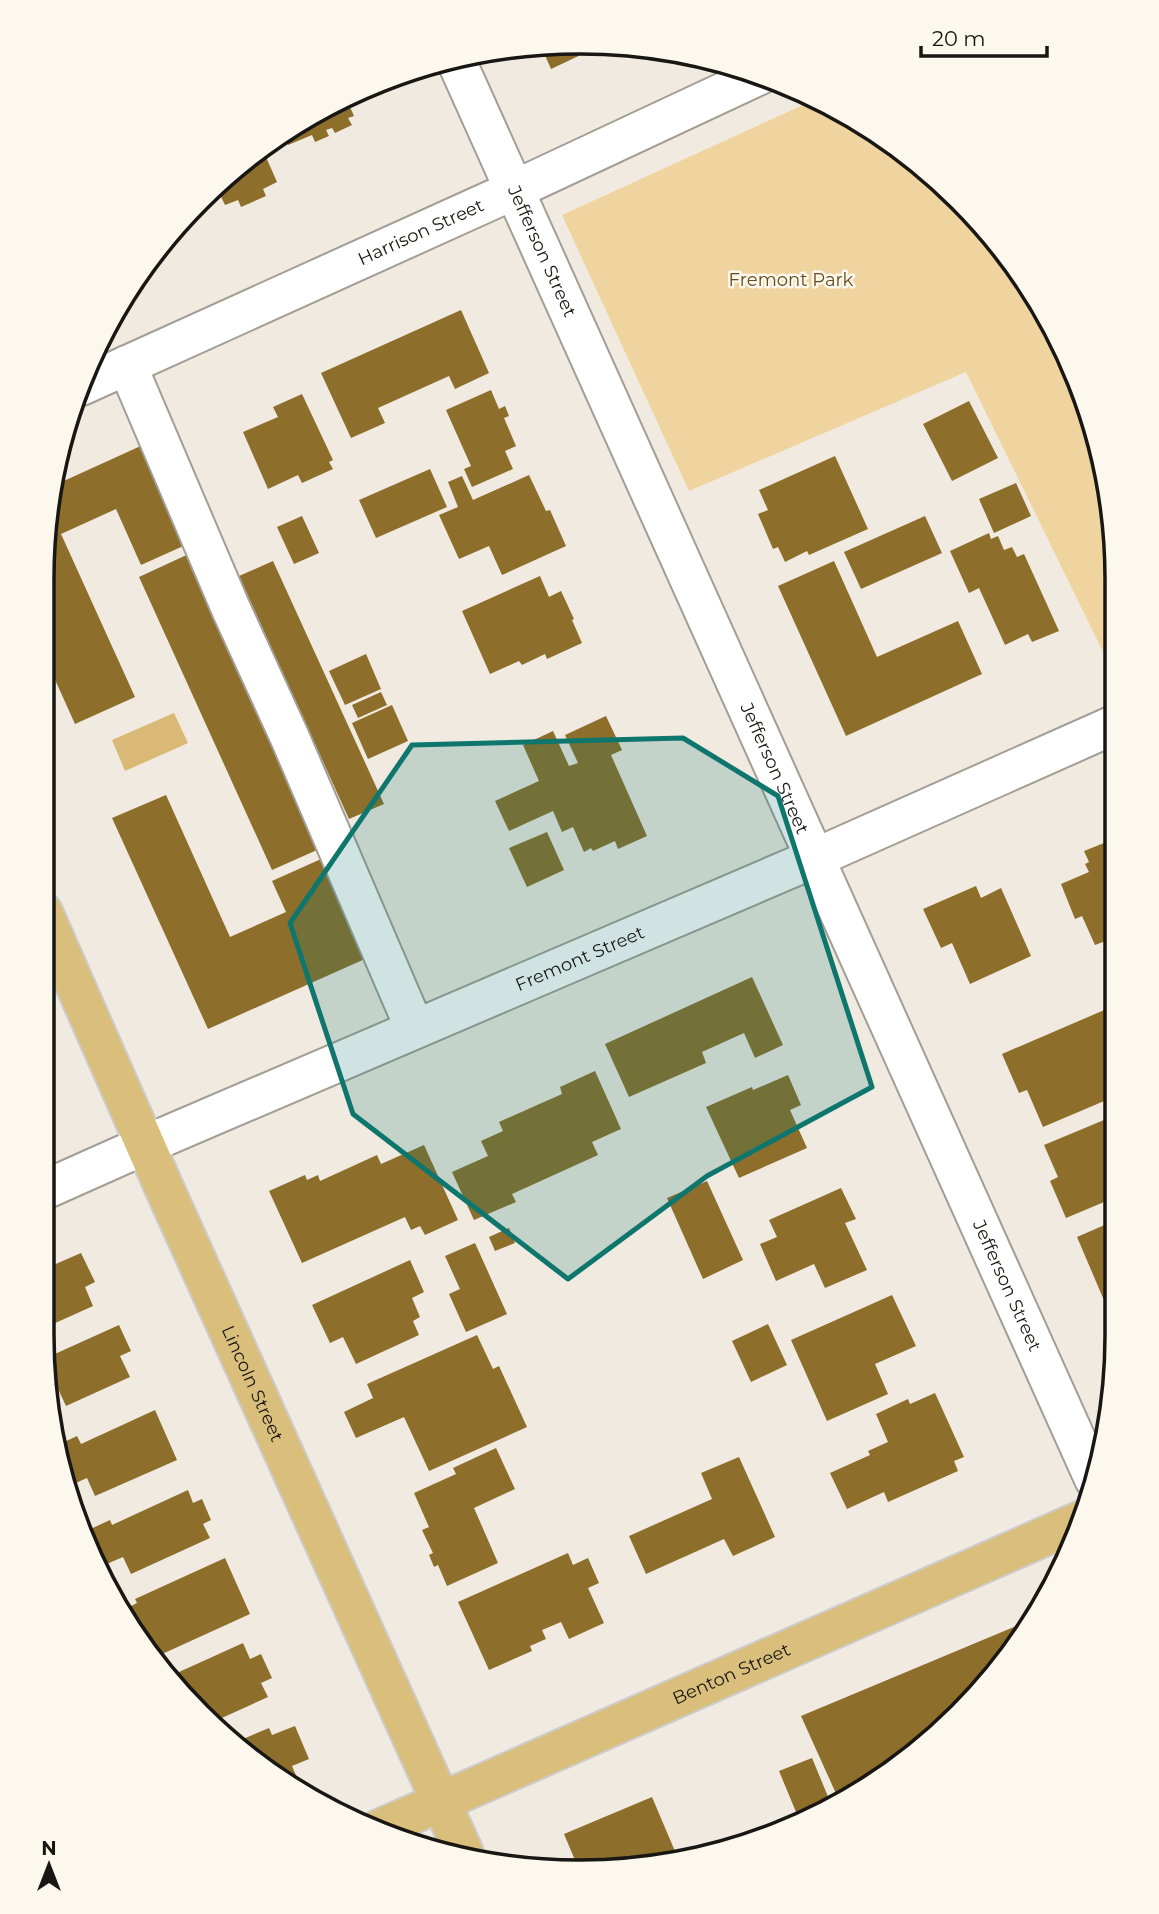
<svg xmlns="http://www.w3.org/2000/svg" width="1159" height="1914" viewBox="0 0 1159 1914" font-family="Montserrat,sans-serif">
<rect width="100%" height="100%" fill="#f0eae0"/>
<polygon fill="#f0d4a0" points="816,99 878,133 983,225 1045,311 1099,440 1116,544 1116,663 1110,666 966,372 689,491 562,215"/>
<polygon fill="#dab876" points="174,713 188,743 125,771 112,740"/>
<g fill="#8d6e2b">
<polygon points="580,42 604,44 551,69 541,46"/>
<polygon points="346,98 354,116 348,118 352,125 335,133 332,128 326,130 329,136 315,142 312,135 288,145 285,136 280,137 279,134 281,132"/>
<polygon points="262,148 277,182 263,189 266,196 241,207 238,200 225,205 216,186"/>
<polygon points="461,310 489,373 455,389 449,376 378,408 385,423 351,438 321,373"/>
<polygon points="491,390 499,409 505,406 509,416 504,418 516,446 505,451 513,469 472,487 464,469 471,466 446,410"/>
<polygon points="302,394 333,460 329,462 333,469 302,483 298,475 268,489 243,432 278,417 273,407"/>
<polygon points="969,401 998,458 952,481 923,424"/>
<polygon points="145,444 190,543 141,565 116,509 61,534 135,697 75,724 43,653 43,544 55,485"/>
<polygon points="835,456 868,529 809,555 807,551 785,562 778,547 773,549 758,514 768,510 759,490"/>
<polygon points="430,469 447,507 376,538 359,500"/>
<polygon points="529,475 546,511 550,510 566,546 502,575 489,546 459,559 439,515 458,507 448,482 462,476 473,500"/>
<polygon points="1016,483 1031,516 994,533 979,499"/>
<polygon points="302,516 319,553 294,564 277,527"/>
<polygon points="925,516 942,553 861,589 844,552"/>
<polygon points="989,533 991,539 998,536 1004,550 1012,547 1017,557 1024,554 1059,631 1032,642 1028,634 1005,645 979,588 969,593 950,551"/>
<polygon points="193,552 326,846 272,870 139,577"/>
<polygon points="273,561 384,804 349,819 239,576"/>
<polygon points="834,561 877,657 958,621 982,674 846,736 778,586"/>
<polygon points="540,576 549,597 561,591 574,619 572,620 582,643 547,659 545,654 522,665 519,661 490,674 462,611"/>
<polygon points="366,654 381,689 345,705 329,671"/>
<polygon points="381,692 387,705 358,718 352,705"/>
<polygon points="392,705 408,741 368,759 352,723"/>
<polygon points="606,716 622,750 611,755 647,836 618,849 615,841 593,851 591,848 584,852 573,827 562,832 553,811 509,831 495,801 539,781 523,745 553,731 569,766 578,763 565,735"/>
<polygon points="166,795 230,937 286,912 272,881 330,855 376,954 208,1029 112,818"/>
<polygon points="547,832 564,870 527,887 509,848"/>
<polygon points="1114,839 1116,843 1116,959 1108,940 1095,945 1082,916 1075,919 1061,884 1089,872 1085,864 1089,862 1084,851"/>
<polygon points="976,886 981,898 1001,888 1031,956 970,984 952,943 941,948 923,909"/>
<polygon points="752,977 783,1045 755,1058 744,1033 702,1052 706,1063 629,1097 605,1044"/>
<polygon points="1116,1005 1116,1096 1043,1127 1027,1090 1019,1093 1002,1054"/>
<polygon points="595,1071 621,1129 592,1142 598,1155 512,1194 516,1202 474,1220 452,1172 488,1156 481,1141 503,1131 499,1122 562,1094 560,1087"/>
<polygon points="788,1075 801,1105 790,1110 807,1148 739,1178 706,1107 752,1087 753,1090"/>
<polygon points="1116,1115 1116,1197 1066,1218 1050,1181 1058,1177 1044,1145"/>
<polygon points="424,1145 458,1220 425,1235 420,1226 411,1230 405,1217 302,1263 269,1191 305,1175 307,1180 318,1175 320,1181 377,1155 381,1164"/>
<polygon points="707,1181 743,1260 703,1279 667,1198"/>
<polygon points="841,1188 856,1219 845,1223 867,1270 825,1288 814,1264 776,1281 760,1244 777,1237 769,1220"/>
<polygon points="1116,1220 1116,1300 1106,1305 1077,1237"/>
<polygon points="509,1228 515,1243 495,1251 489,1237"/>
<polygon points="475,1243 507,1314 466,1332 449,1294 460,1289 445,1256"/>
<polygon points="81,1253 95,1282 85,1287 93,1306 42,1329 42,1270"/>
<polygon points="410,1260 424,1292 412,1298 420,1317 413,1321 419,1335 356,1364 343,1337 330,1343 312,1305"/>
<polygon points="892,1295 916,1346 875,1364 888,1394 827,1421 791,1340"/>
<polygon points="768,1324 787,1365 751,1382 732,1341"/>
<polygon points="119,1325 131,1351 120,1356 130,1377 66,1406 47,1365 46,1358"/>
<polygon points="477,1335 493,1369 499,1366 527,1427 429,1471 404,1417 356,1438 344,1412 373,1398 367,1384"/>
<polygon points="935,1393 964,1457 954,1461 958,1471 888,1502 884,1492 847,1509 830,1473 870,1455 868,1451 888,1442 876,1414 908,1399 910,1404"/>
<polygon points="155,1410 177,1460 95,1496 87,1478 67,1487 60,1444 77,1436 81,1444"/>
<polygon points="496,1448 515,1489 474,1508 498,1563 447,1586 438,1565 434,1567 429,1555 433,1553 422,1530 429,1527 414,1493 456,1474 453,1468"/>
<polygon points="739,1457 775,1537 733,1556 724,1539 646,1574 629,1536 712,1499 701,1473"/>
<polygon points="188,1490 193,1503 202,1499 211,1520 203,1524 210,1538 131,1574 123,1557 102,1566 84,1532 110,1520 112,1525"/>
<polygon points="568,1553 573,1565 588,1558 599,1583 588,1588 604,1623 569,1639 561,1622 542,1630 546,1639 530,1646 532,1651 489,1670 458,1602"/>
<polygon points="225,1558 250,1614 160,1655 159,1652 150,1656 125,1609 137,1603 135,1599"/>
<polygon points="1033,1619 1026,1633 906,1761 838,1798 801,1716"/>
<polygon points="243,1643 250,1659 261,1654 272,1678 261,1683 268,1697 213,1722 168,1677"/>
<polygon points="295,1726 309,1759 292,1766 301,1787 253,1761 238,1746 236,1742 269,1728 272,1735"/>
<polygon points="812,1758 829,1799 796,1812 779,1771"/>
<polygon points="652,1797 677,1856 580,1872 564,1834"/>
</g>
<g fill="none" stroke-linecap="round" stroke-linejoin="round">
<g stroke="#a39e95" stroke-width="42">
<g id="minor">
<path id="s1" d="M 455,58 L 1094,1479"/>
<polyline points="127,365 231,609 290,738 415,1029"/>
<path id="s2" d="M 81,386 L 514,190 L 760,75"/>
<path id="s3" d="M 42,1191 L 145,1145 L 815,858 L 1116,724"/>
</g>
</g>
<g stroke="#cccccb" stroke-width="42">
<g id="major">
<path id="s4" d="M 43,912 L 166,1192 L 464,1853"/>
<path id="s5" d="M 379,1829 L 1082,1520"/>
</g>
</g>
<use href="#minor" stroke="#fff" stroke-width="38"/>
<use href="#major" stroke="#dabe7b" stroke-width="38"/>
</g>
<path fill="#0f766e" fill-opacity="0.2" stroke="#0f766e" stroke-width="5" stroke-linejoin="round" d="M 683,738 L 778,796 L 872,1087 L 707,1176 L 568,1279 L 353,1114 L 290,923 L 412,745 Z"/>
<g text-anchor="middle" stroke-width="5" stroke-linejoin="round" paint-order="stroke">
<g font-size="18" fill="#191714" stroke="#fdf8ed">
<text dy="6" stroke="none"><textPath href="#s2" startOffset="373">Harrison Street</textPath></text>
<text dy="6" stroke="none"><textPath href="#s1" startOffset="212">Jefferson Street</textPath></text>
<text dy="6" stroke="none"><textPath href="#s1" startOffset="779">Jefferson Street</textPath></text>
<text dy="6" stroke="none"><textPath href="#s3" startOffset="586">Fremont Street</textPath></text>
<text dy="6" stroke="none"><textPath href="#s1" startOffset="1346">Jefferson Street</textPath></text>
<text dy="6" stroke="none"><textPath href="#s4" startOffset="516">Lincoln Street</textPath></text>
<text dy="6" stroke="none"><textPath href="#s5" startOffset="385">Benton Street</textPath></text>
</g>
<g font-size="18" fill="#634c19" stroke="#fdf8ed">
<text x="791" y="286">Fremont Park</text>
</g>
</g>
<path d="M0 0H1159V1914H0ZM579 54H580A525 525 0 0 1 1105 579V1335A525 525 0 0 1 580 1860H579A525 525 0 0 1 54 1335V579A525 525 0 0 1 579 54Z" fill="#fdf8ed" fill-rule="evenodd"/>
<path fill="none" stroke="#191714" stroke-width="3.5" d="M579 54H580A525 525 0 0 1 1105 579V1335A525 525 0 0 1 580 1860H579A525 525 0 0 1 54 1335V579A525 525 0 0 1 579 54Z"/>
<g transform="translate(49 1865)" stroke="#fdf8ed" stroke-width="5" paint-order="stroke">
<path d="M0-5L12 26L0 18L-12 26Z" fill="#191714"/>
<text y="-10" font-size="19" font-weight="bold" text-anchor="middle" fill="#191714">N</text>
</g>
<path d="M921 46v10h126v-10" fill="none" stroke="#191714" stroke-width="3.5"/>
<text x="932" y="46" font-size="21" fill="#191714" stroke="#fdf8ed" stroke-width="5" paint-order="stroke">20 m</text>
</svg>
